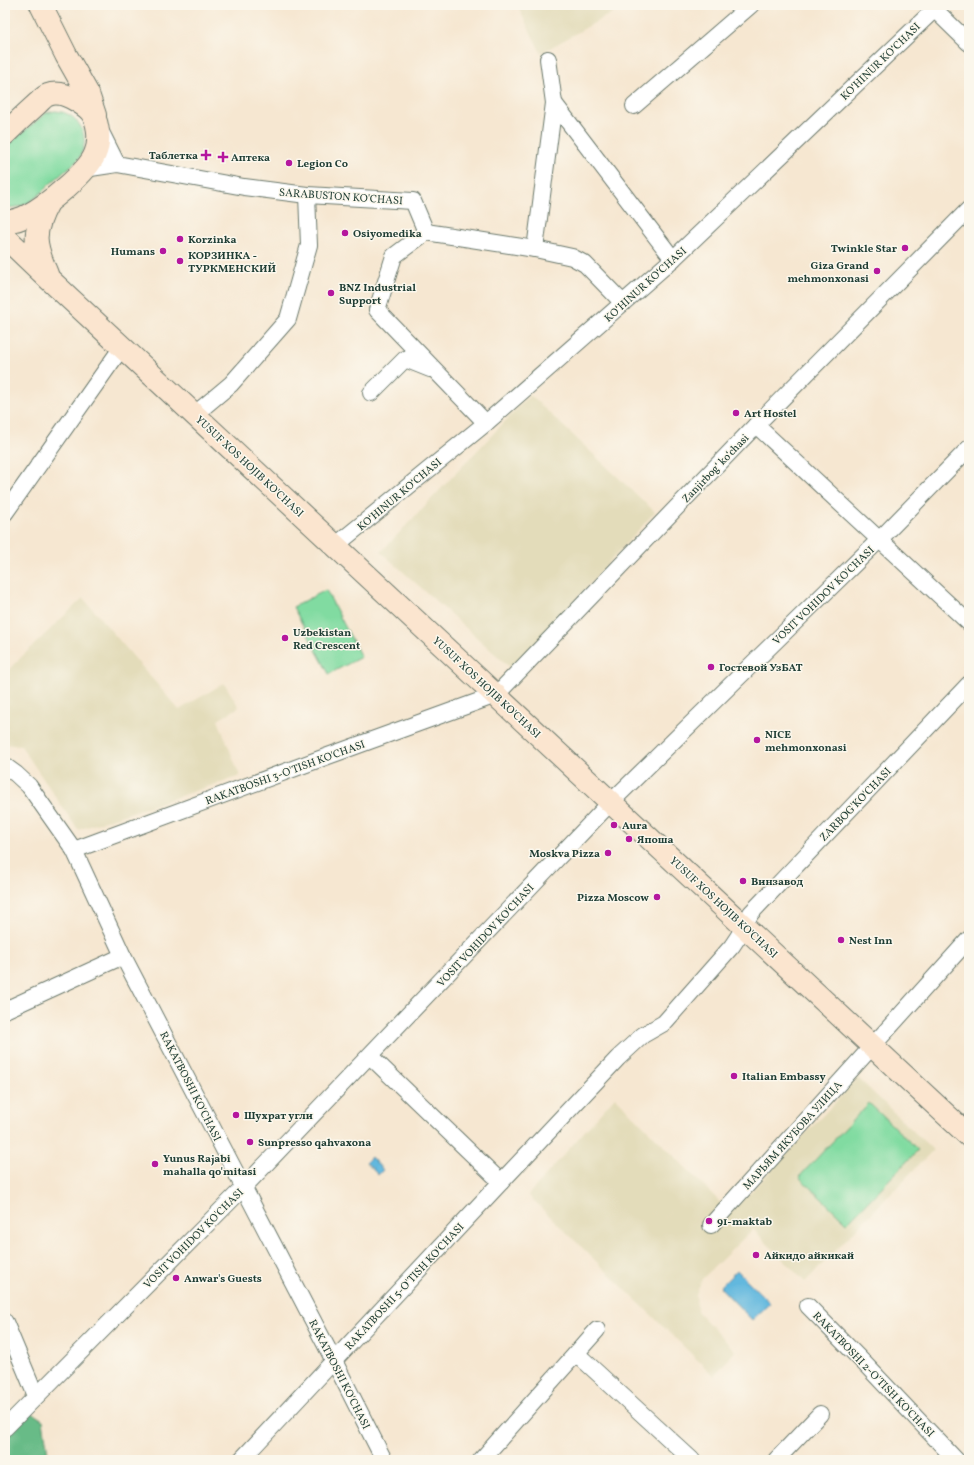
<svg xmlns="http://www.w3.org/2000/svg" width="974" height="1465" viewBox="0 0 974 1465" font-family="Vollkorn,serif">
<rect width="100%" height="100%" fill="#fbf7ec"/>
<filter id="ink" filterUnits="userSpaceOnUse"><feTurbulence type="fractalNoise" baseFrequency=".025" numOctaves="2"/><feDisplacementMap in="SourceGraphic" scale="8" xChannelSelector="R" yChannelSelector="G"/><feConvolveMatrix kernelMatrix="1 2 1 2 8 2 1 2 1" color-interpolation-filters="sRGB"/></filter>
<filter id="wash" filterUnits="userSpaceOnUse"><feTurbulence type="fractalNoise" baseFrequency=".012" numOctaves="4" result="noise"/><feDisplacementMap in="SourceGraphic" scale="16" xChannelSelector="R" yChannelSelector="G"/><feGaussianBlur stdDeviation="0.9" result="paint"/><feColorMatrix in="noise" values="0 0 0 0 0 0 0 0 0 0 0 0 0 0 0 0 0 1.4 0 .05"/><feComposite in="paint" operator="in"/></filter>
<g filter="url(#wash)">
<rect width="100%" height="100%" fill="#f6e7d1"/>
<g fill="#e3dcba">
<polygon points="517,5 626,5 541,53"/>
<polygon points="530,395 655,512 512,669 381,552"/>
<polygon points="83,598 179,710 224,683 239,707 218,720 240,776 78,830 21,746 5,744 5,675 9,669"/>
<polygon points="858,1078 933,1150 805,1282 753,1229 702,1279 696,1294 697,1311 735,1351 714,1376 528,1195 615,1097 731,1213"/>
</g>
<g fill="#81dba1" stroke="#508c6a">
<path d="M 55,111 C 81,112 93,141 77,161 C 68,169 59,176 50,184 C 37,197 26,210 5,207 L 5,147 L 46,113 Z"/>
<polygon points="326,590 361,657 329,674 293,607"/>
<polygon points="869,1103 918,1150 847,1223 799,1177"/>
</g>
<polygon fill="#68bb87" stroke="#447c5e" points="29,1411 43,1420 49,1460 5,1460 5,1436"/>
<g fill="#62b8de" stroke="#407a89">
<polygon points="371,1157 383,1170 378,1175 366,1162"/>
<polygon points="737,1270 770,1303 752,1320 720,1287"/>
</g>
</g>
<g filter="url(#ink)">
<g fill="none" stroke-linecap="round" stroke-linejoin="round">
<g stroke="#6a786b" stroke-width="18">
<g id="street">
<polyline points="930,5 969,43"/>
<polyline points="548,59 554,103"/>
<polyline points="634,106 751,5"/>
<polyline points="99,128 117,164"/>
<polyline points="84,169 117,164 244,187 307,195 413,201 426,232 535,249 572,257 585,264 623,303"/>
<polyline points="426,232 394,256 377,310 486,423"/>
<polyline points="535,249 554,103 673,259"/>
<polyline points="371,393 405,359 430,369"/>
<polyline points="194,415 231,384 288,319 309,245 307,195"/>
<polyline points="756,425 969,623"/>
<polyline points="5,513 122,347"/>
<polyline points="335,546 486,423 673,259 939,5"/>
<polyline points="5,766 16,774 29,786 74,850 123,956 334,1361 384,1460"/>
<polyline points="74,850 317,760 496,695 756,425 969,209"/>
<polyline points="5,1010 123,956"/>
<polyline points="370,1056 501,1182"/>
<polyline points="711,1225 969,939"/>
<polyline points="808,1306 865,1364 956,1460"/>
<polyline points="5,1322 36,1396"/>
<polyline points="577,1354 692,1460"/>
<polyline points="5,1428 243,1188 611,802 879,540 969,448"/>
<polyline points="241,1460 501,1182 618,1058 643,1035 664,1023 732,946 738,937 751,913 969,684"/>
<polyline points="481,1460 597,1330"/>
<polyline points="776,1460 820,1414"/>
</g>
</g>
<g stroke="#6a786b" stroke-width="24">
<g id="secondary">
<polyline points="41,5 66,55 88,94 95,115"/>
<path d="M 5,134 C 16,123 27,113 38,103 C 41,100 45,96 48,95 C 58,91 69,96 77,101 C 82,104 90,109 93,115 C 99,125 100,143 95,154 C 88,172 46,206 28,215 C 21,219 13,221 5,222"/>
<polyline points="5,237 50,280 969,1136"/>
<path d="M 47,274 C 34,243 32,233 48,203"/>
</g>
</g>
<use href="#street" stroke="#fff" stroke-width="16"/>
<use href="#secondary" stroke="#fbe5cf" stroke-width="22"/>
</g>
</g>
<g fill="#b5179e" stroke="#fbf7ec" stroke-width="1.5">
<path d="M204 149h4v4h4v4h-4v4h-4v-4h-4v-4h4z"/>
<path d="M221 151h4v4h4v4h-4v4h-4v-4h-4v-4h4z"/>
<circle cx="289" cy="163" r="4"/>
<circle cx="345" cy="233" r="4"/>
<circle cx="180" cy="239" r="4"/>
<circle cx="905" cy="248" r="4"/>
<circle cx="163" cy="251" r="4"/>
<circle cx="180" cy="261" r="4"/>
<circle cx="877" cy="271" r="4"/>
<circle cx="331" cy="293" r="4"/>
<circle cx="736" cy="413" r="4"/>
<circle cx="285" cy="638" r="4"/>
<circle cx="711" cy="667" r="4"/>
<circle cx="757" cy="740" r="4"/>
<circle cx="614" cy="825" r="4"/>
<circle cx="629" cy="839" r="4"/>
<circle cx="608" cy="853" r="4"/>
<circle cx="743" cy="881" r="4"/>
<circle cx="657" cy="897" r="4"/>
<circle cx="841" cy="940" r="4"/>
<circle cx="734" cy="1076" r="4"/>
<circle cx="236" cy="1115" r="4"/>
<circle cx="250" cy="1142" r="4"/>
<circle cx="155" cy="1164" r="4"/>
<circle cx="709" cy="1221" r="4"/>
<circle cx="756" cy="1255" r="4"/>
<circle cx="176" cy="1278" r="4"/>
</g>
<g text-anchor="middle" stroke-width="3" stroke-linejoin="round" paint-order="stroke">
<g font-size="11" fill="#1f3d34" stroke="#fbf7ec">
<text transform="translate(880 61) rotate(-44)" y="4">KO‘HINUR KO‘CHASI</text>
<text transform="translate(341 196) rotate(4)" y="4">SARABUSTON KO'CHASI</text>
<text transform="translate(645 284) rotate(-42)" y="4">KO‘HINUR KO‘CHASI</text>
<text transform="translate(250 466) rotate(43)" y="4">YUSUF XOS HOJIB KO'CHASI</text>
<text transform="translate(715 468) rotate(-46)" y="4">Zanjirbogʻ koʻchasi</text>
<text transform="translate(399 494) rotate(-40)" y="4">KO‘HINUR KO‘CHASI</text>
<text transform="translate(823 595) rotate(-44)" y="4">VOSIT VOHIDOV KO'CHASI</text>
<text transform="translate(487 687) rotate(43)" y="4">YUSUF XOS HOJIB KO'CHASI</text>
<text transform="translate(285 772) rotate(-20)" y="4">RAKATBOSHI 3-O'TISH KO'CHASI</text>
<text transform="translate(855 804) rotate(-46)" y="4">ZARBOG'KO'CHASI</text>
<text transform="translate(724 907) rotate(43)" y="4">YUSUF XOS HOJIB KO'CHASI</text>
<text transform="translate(485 935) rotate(-47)" y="4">VOSIT VOHIDOV KO'CHASI</text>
<text transform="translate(191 1086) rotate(63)" y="4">RAKATBOSHI KO'CHASI</text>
<text transform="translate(792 1135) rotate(-48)" y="4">МАРЬЯМ ЯКУБОВА УЛИЦА</text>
<text transform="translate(193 1238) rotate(-45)" y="4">VOSIT VOHIDOV KO'CHASI</text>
<text transform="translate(404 1286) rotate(-47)" y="4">RAKATBOSHI 5-O'TISH KO'CHASI</text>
<text transform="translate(340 1374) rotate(63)" y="4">RAKATBOSHI KO'CHASI</text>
<text transform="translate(874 1374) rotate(46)" y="4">RAKATBOSHI 2-O'TISH KO'CHASI</text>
</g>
<g font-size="11" font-weight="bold" fill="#1f3d34" stroke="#fbf7ec" text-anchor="start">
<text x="198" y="159" text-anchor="end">Таблетка</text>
<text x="231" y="161">Аптека</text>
<text x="297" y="167">Legion Co</text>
<text x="353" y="237">Osiyomedika</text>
<text x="188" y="243">Korzinka</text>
<text x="897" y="252" text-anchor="end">Twinkle Star</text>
<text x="155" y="255" text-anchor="end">Humans</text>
<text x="188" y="259">КОРЗИНКА -<tspan x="188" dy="13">ТУРКМЕНСКИЙ</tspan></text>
<text x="869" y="269" text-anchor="end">Giza Grand<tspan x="869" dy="13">mehmonxonasi</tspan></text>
<text x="339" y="291">BNZ Industrial<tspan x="339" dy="13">Support</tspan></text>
<text x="744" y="417">Art Hostel</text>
<text x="293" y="636">Uzbekistan<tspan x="293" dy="13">Red Crescent</tspan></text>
<text x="719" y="671">Гостевой УзБАТ</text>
<text x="765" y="738">NICE<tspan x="765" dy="13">mehmonxonasi</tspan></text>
<text x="622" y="829">Aura</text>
<text x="637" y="843">Япоша</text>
<text x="600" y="857" text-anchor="end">Moskva Pizza</text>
<text x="751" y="885">Винзавод</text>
<text x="649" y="901" text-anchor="end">Pizza Moscow</text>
<text x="849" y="944">Nest Inn</text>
<text x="742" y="1080">Italian Embassy</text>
<text x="244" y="1119">Шухрат угли</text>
<text x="258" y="1146">Sunpresso qahvaxona</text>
<text x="163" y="1162">Yunus Rajabi<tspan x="163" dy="13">mahalla qo'mitasi</tspan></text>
<text x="717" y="1225">91-maktab</text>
<text x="764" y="1259">Айкидо айкикай</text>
<text x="184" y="1282">Anwar's Guests</text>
</g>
</g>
<rect width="974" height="1465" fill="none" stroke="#fbf7ec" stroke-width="20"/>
</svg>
